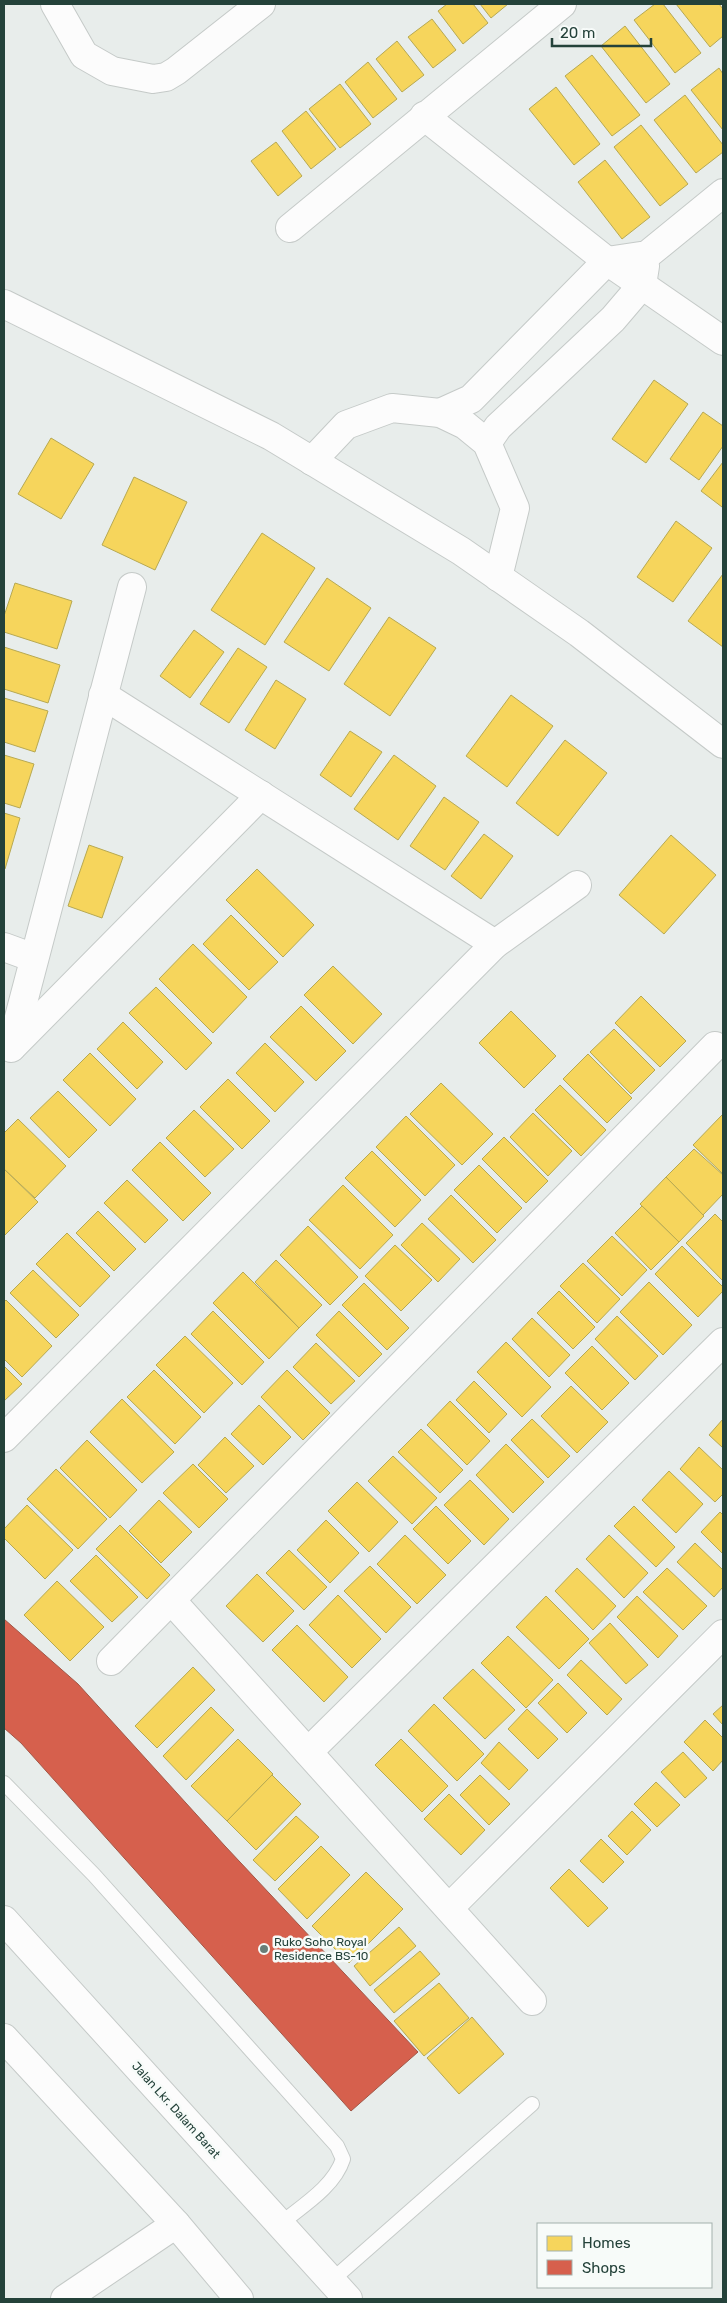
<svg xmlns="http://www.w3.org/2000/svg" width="727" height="2303" viewBox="0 0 727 2303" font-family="Rubik,sans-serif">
<rect width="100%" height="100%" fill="#e8edeb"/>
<g fill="#f6d55c" stroke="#b7a952">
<polygon points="447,4 473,4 488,23 463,44 438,11"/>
<polygon points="480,4 508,4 491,18"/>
<polygon points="655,4 663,4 701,53 675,73 634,20"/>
<polygon points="676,4 719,4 723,9 723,36 710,47"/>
<polygon points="432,19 456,50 433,68 408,37"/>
<polygon points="625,26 670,84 646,103 601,46"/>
<polygon points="397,41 424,75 402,92 376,59"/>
<polygon points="592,55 640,115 612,136 565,76"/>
<polygon points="368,62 397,99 373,118 345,82"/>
<polygon points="719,68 723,74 723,130 691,90"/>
<polygon points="340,84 371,124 340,148 309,109"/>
<polygon points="556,87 600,144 574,165 529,109"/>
<polygon points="685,95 723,145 723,152 696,173 654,120"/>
<polygon points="306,111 336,149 311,169 282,131"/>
<polygon points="641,125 688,184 660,206 614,147"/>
<polygon points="276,142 302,176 278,196 251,161"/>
<polygon points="605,160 650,217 622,239 578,182"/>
<polygon points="654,380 688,404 646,463 612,439"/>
<polygon points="703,412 723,426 723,446 699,480 670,459"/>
<polygon points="51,438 94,464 61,519 18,494"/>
<polygon points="723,462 723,505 722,507 701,491"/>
<polygon points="134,477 187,502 155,570 102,545"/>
<polygon points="676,521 712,548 673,602 637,577"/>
<polygon points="262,533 315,568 265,645 211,610"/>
<polygon points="723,574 723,647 688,621"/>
<polygon points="327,578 371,608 329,671 284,642"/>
<polygon points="15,583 72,601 57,649 4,632 4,616"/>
<polygon points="389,617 436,648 390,716 344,684"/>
<polygon points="194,630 224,652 190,698 160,676"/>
<polygon points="4,647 60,665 48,703 4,689"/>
<polygon points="238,648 267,667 229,723 200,704"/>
<polygon points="276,680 306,699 275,749 245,730"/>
<polygon points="511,695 553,726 507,787 466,756"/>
<polygon points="4,698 48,711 35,752 4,742"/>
<polygon points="350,731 382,752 351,797 320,775"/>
<polygon points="565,740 607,773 558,836 516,803"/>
<polygon points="4,755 34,764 20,808 4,803"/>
<polygon points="394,755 436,786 398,840 354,809"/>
<polygon points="444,797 479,822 445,870 410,846"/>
<polygon points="4,813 20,818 5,869 4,868"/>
<polygon points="484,834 513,856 481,899 451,876"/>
<polygon points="671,835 716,875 664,934 619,895"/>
<polygon points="89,845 123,857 102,918 68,906"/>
<polygon points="257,869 314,925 283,957 226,900"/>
<polygon points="231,915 278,962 249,990 203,944"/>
<polygon points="193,944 247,997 213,1033 159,979"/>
<polygon points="333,966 382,1014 353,1044 304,995"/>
<polygon points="156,987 212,1043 186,1070 129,1013"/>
<polygon points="641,996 686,1041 660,1067 615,1023"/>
<polygon points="301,1006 346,1051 316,1081 270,1037"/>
<polygon points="511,1011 556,1056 524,1088 479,1043"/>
<polygon points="123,1022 163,1062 137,1089 97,1049"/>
<polygon points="614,1029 655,1070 631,1094 590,1052"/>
<polygon points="265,1043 304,1082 275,1112 236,1073"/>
<polygon points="90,1053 136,1099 110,1126 63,1080"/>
<polygon points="588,1054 632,1098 607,1123 563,1079"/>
<polygon points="228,1079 270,1121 242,1149 200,1107"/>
<polygon points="441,1083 493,1134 462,1165 410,1114"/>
<polygon points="560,1085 606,1130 581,1156 535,1110"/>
<polygon points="58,1091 97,1130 69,1158 30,1118"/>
<polygon points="194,1110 234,1149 205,1177 166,1138"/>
<polygon points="533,1113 572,1151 548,1176 510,1137"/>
<polygon points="722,1115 723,1116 723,1174 693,1145"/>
<polygon points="406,1116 455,1165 425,1196 376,1147"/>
<polygon points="18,1119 66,1166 35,1198 4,1169 4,1133"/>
<polygon points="504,1137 548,1181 526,1203 482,1159"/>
<polygon points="160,1142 211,1193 183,1221 132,1170"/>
<polygon points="694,1149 723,1175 723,1194 703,1215 666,1177"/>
<polygon points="372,1151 421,1200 395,1227 345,1178"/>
<polygon points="479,1165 522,1208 497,1233 454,1190"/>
<polygon points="4,1169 38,1202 4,1236"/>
<polygon points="666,1177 704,1216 679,1242 640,1204"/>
<polygon points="127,1180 168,1220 145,1243 104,1203"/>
<polygon points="343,1185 393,1235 360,1269 309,1220"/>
<polygon points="451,1195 496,1240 473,1263 428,1219"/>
<polygon points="642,1206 679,1242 651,1270 615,1233"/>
<polygon points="98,1211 136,1249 114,1271 76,1233"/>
<polygon points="715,1214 723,1222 723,1281 686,1243"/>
<polygon points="422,1223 460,1259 438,1282 401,1245"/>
<polygon points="308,1226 358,1277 330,1305 280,1255"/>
<polygon points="67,1233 110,1276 80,1307 36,1264"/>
<polygon points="612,1236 647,1270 622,1296 587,1261"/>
<polygon points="395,1245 432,1280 401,1311 365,1276"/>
<polygon points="682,1246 723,1287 723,1291 698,1317 655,1274"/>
<polygon points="276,1260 322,1305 299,1328 255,1282"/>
<polygon points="583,1263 620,1299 597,1323 560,1286"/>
<polygon points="33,1270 79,1315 56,1338 10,1293"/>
<polygon points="243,1272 299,1328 269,1359 213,1303"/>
<polygon points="649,1282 692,1325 663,1355 620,1312"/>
<polygon points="364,1283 409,1328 387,1350 342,1305"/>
<polygon points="559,1291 595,1327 573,1349 537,1313"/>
<polygon points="6,1300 52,1346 22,1377 4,1359 4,1302"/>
<polygon points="213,1311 264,1362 242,1385 191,1334"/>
<polygon points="339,1311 382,1354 359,1377 316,1335"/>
<polygon points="617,1316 658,1356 635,1380 595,1339"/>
<polygon points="532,1318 570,1355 549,1377 512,1339"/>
<polygon points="185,1336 233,1383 204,1413 156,1365"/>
<polygon points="506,1342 551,1387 522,1417 477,1372"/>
<polygon points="316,1343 355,1381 331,1404 293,1367"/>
<polygon points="592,1346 629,1383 602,1410 565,1373"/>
<polygon points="4,1366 22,1384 4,1401"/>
<polygon points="154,1370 201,1417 175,1444 127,1397"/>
<polygon points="287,1370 330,1413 303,1440 261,1397"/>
<polygon points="474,1381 507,1414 489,1433 456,1400"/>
<polygon points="571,1386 608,1422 577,1453 541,1416"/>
<polygon points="122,1399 174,1452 142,1483 90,1432"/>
<polygon points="450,1401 490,1441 467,1465 427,1425"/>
<polygon points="259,1405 291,1437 263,1465 231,1434"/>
<polygon points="532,1419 570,1456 548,1478 511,1440"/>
<polygon points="723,1419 723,1448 709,1435"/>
<polygon points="421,1429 463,1470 440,1493 398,1452"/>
<polygon points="225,1437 254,1466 226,1493 198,1465"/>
<polygon points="87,1440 137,1490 110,1518 60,1468"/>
<polygon points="506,1444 544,1482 513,1513 476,1475"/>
<polygon points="699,1447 723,1470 723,1494 715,1502 680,1469"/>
<polygon points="393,1456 437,1498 412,1524 368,1481"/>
<polygon points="193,1464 228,1499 199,1528 163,1493"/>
<polygon points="56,1469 107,1519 78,1549 27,1499"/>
<polygon points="669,1471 703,1504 676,1533 642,1500"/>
<polygon points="470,1480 509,1519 484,1545 444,1505"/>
<polygon points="357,1482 398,1522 369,1552 328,1511"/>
<polygon points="159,1500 192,1532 161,1563 129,1531"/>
<polygon points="27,1505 73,1550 45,1579 4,1538 4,1529"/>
<polygon points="436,1506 471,1541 448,1564 413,1529"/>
<polygon points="634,1506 675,1547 656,1567 614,1526"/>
<polygon points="720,1512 723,1515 723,1554 701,1532"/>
<polygon points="326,1520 359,1553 330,1583 297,1550"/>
<polygon points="120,1525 170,1575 147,1599 96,1549"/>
<polygon points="405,1535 446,1575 417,1604 377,1564"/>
<polygon points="609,1535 648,1573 624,1598 586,1559"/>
<polygon points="695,1543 723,1570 723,1587 714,1597 677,1562"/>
<polygon points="289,1550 327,1587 304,1610 266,1573"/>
<polygon points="96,1555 138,1597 112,1622 70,1581"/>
<polygon points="370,1566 411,1607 386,1633 344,1591"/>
<polygon points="577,1568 616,1606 593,1630 555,1591"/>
<polygon points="667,1568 707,1606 683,1630 643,1592"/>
<polygon points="257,1574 294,1611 263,1642 226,1606"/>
<polygon points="57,1581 104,1627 70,1661 24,1615"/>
<polygon points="338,1595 381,1639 352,1668 309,1625"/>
<polygon points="546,1596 589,1639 559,1669 516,1627"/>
<polygon points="637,1596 678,1636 658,1658 617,1617"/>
<polygon points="610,1623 648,1665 626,1684 589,1643"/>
<polygon points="297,1625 348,1677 324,1702 272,1650"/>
<polygon points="508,1636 553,1680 526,1708 481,1663"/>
<polygon points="581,1660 622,1699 607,1715 567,1675"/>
<polygon points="193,1667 215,1690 157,1748 135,1726"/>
<polygon points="473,1669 515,1710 485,1739 443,1698"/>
<polygon points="558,1683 587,1713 567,1733 538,1703"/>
<polygon points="434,1704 484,1754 457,1781 408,1731"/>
<polygon points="723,1705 723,1725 713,1714"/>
<polygon points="211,1707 234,1730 186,1780 163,1756"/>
<polygon points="527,1709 558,1739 538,1759 508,1729"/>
<polygon points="705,1720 723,1738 723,1760 713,1771 684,1742"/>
<polygon points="238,1739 273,1774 227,1821 191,1786"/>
<polygon points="401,1739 448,1786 422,1812 375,1765"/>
<polygon points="499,1742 528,1770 509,1790 481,1763"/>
<polygon points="683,1752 707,1778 685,1798 661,1772"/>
<polygon points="272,1775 301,1804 256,1850 227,1821"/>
<polygon points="480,1775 510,1804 489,1825 460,1795"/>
<polygon points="656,1782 680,1805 657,1827 634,1804"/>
<polygon points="449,1794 485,1830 461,1855 424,1819"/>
<polygon points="632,1811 651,1830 627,1855 608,1836"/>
<polygon points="296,1816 319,1837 275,1881 253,1860"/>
<polygon points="601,1839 624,1862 603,1883 580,1861"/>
<polygon points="321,1846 350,1875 307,1919 278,1889"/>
<polygon points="569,1869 608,1908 588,1927 550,1888"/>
<polygon points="366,1872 403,1909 349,1963 312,1926"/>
<polygon points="399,1927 416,1946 370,1986 354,1966"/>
<polygon points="420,1951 440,1974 394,2013 374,1990"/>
<polygon points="439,1983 469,2018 424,2056 394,2021"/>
<polygon points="472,2017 504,2054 459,2094 427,2058"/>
</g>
<polygon fill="#d6604d" stroke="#a15747" points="4,1619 78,1684 225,1846 418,2052 351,2111 21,1743 4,1728"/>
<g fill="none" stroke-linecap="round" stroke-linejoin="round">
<g stroke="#c5cac8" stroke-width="16">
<g id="service">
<path d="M 4,1783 L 94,1875 L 337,2146 L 343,2159 C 334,2187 302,2206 280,2224"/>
<polyline points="331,2281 532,2104"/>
</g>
</g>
<g stroke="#c5cac8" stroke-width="30">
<g id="minor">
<polyline points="55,4 84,55 112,71 153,79 166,77 176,71 261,4"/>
<polyline points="424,116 607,261 723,341"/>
<polyline points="290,228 562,4"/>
<polyline points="4,304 271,436 461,551 579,633 723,744"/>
<polyline points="440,413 471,399 607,261 647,255 723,193"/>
<polyline points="487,443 498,427 613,319 642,285 645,266"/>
<polyline points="312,461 346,425 392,408 440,413 465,425 487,443 515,508 498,577"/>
<polyline points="103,695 495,944"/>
<polyline points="4,947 34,958"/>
<polyline points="12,1047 261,795"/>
<polyline points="11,1048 132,587"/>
<polyline points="4,1438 495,944 577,885"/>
<polyline points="171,1600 532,2001"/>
<polyline points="111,1661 715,1046"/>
<polyline points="308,1752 723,1342"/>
<polyline points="449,1908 723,1634"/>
<polyline points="4,1920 348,2299"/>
<polyline points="4,2038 176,2224 239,2299"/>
<polyline points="65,2299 176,2224"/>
</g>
</g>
<use href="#service" stroke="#fcfcfc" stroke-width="14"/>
<use href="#minor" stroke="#fcfcfc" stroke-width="28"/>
</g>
<circle fill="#697e78" stroke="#f7fbf9" stroke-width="2" cx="264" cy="1949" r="5"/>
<g text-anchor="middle" stroke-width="5" stroke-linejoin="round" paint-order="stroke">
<g font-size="12" fill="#24423a" stroke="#f7fbf9" text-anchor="start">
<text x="274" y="1946">Ruko Soho Royal<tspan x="274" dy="14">Residence BS-10</tspan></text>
</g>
<g font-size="12" fill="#24423a" stroke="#f7fbf9">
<text transform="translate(176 2110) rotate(48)" y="4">Jalan Lkr. Dalam Barat</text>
</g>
</g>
<rect width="727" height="2303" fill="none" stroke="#24423a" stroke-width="10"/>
<rect x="537" y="2223" width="175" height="65" fill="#f7fbf9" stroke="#a3b1ad"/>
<rect x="547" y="2236" width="25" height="15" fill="#f6d55c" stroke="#a3b1ad"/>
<text x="582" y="2248" font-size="15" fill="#24423a">Homes</text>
<rect x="547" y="2260" width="25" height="15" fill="#d6604d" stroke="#a3b1ad"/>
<text x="582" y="2273" font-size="15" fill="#24423a">Shops</text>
<path d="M552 38v8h99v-8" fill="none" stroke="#24423a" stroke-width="2.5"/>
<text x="560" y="38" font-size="15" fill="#24423a" stroke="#f7fbf9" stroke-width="4" paint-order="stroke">20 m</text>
</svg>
